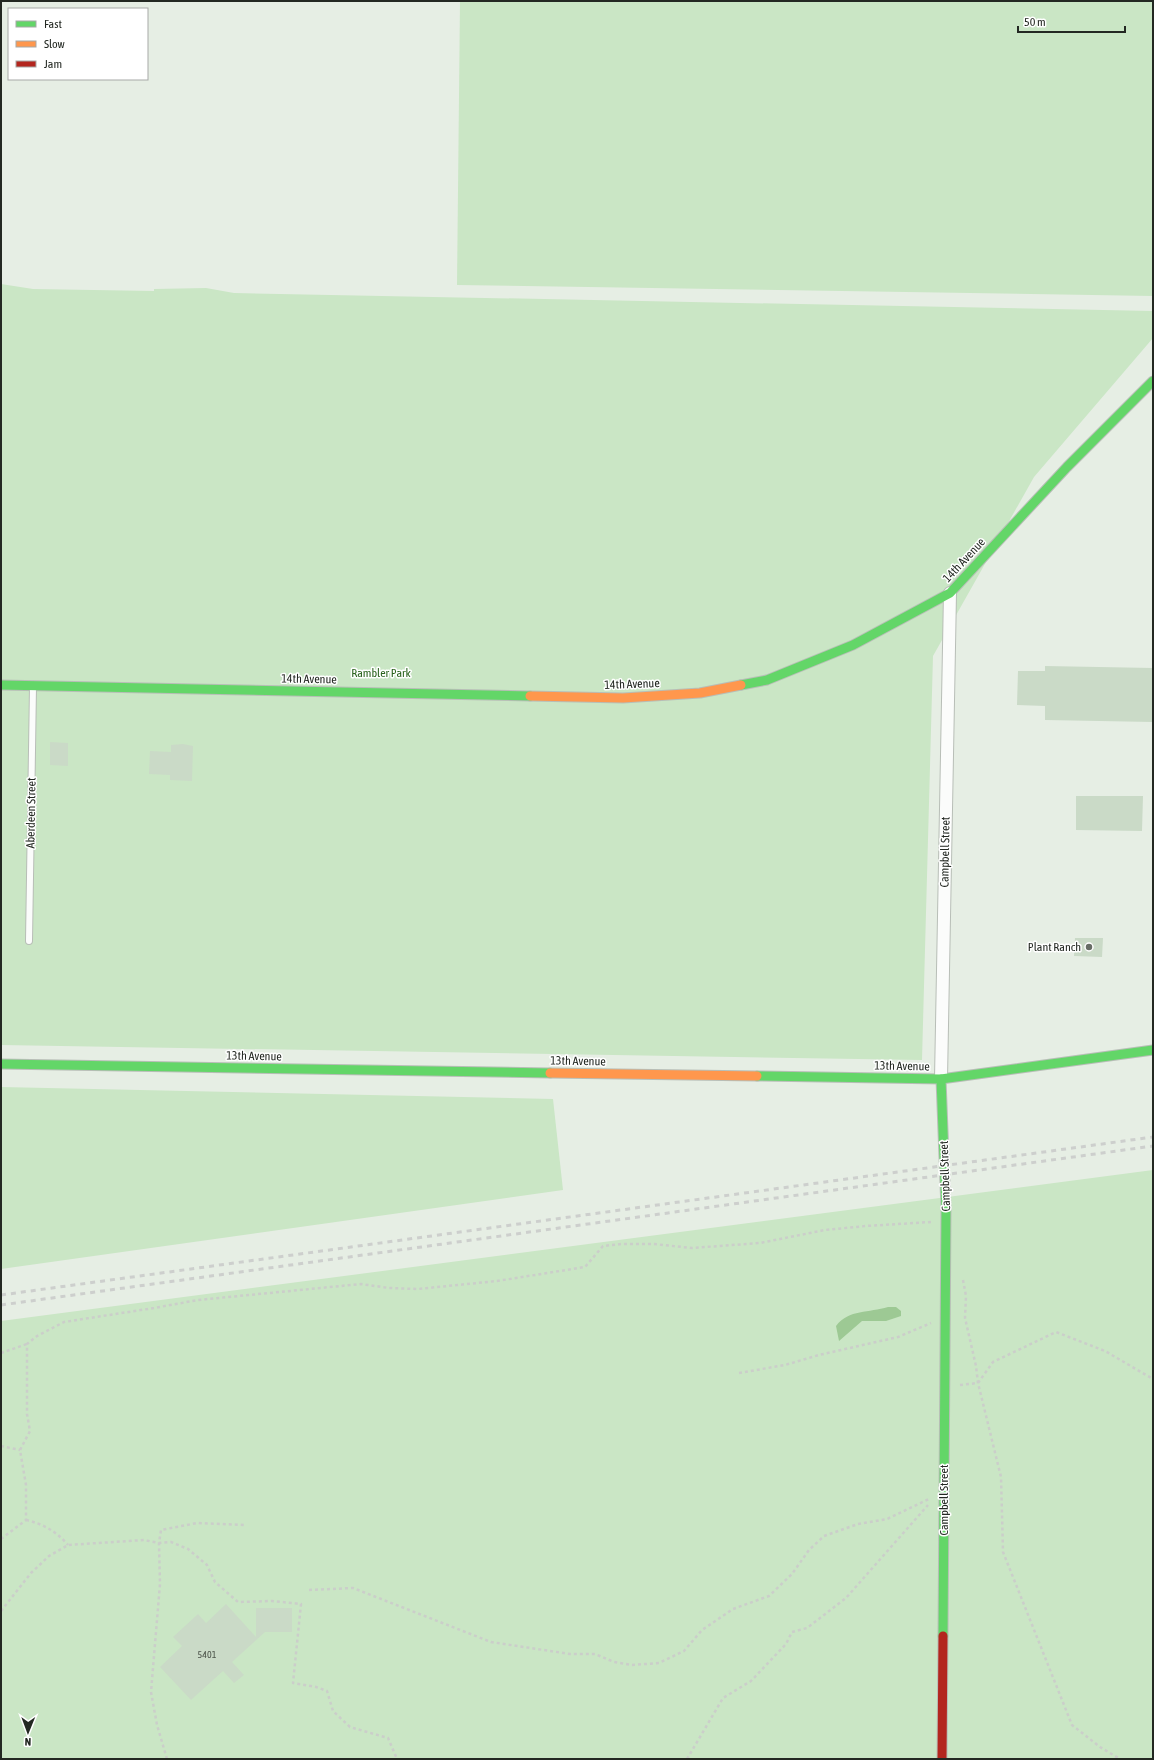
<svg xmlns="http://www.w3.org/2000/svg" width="1154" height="1760" viewBox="0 0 1154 1760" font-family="'Asap Condensed',sans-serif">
<rect width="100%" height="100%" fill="#e6eee4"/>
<g fill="#cae6c5">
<polygon points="460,1 1153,1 1153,296 457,285"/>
<polygon points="1,284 33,289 154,291 154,289 206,288 234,293 1153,311 1153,338 1034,477 933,656 922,1060 1,1045"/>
<polygon points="1,1087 553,1099 563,1190 1,1269"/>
<polygon points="1153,1170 1153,1759 1,1759 1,1321"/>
</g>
<path fill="#9dc994" d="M 888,1307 L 896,1307 L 901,1311 L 901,1316 L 886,1321 L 862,1321 L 839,1341 L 836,1326 C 849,1309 869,1313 888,1307 Z"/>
<g fill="#cadac7">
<polygon points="1045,666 1153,668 1153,722 1045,720 1045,706 1017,705 1018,671 1045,671"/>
<polygon points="50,742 68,743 68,766 50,765"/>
<polygon points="183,744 193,746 192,781 170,780 170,775 149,774 150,751 171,752 171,745"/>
<polygon points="1076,796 1143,796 1142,831 1076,830"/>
<polygon points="1075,938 1103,938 1102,957 1074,956"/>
<polygon points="226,1604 256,1637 256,1608 292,1608 292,1632 265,1632 232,1662 244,1675 234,1683 223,1671 191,1700 160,1667 182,1646 173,1637 198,1614 206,1623"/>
</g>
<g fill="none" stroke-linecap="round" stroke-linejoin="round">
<g stroke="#b8beb7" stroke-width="8">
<polyline id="lane" points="29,941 33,687"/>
</g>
<g stroke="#b8beb7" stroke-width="14">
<polyline id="street" points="941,1079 950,593"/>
</g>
<g stroke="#b8beb7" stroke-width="11">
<g id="fast">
<polyline points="1,685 530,696"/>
<polyline points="741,685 767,680 853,645 950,593 1067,467 1153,381"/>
<polyline points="1,1064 550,1073"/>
<polyline points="757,1076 941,1079 1153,1050"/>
<polyline points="941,1079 946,1209 943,1636"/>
</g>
</g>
<g stroke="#b8beb7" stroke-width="11">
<g id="slow">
<polyline points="530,696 623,698 700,693 741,685"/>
<polyline points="550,1073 757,1076"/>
</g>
</g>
<g stroke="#b8beb7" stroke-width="11">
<polyline id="jam" points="942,1759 943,1636"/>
</g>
<g stroke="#cbceca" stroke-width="2.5" stroke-dasharray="3 3" stroke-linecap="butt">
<polyline points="963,1280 966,1296 965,1318 976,1366 978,1383 1001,1477 1003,1552 1072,1725 1100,1747 1120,1759"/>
<polyline points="1,1353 27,1344"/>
<polyline points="739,1373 785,1365 819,1355 898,1337 931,1323"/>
<polyline points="978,1383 993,1362 1056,1332 1105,1351 1153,1379"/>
<polyline points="960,1385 978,1383"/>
<polyline points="1,1446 20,1450"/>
<path d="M 26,1520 C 43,1524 56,1531 68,1545"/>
<polyline points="1,1539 26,1520 26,1485 20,1450 30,1431 27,1414 27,1344 37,1336 64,1322 154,1308 198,1300 361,1284 389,1288 418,1289 497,1281 585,1267 603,1246 622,1244 654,1244 692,1248 760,1243 825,1230 866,1226 931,1222"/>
<polyline points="309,1590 353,1588 491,1642 570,1654 595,1654 614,1662 632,1665 659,1663 684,1651 702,1630 733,1609 769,1596 792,1574 809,1550 824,1536 858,1524 887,1519 929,1499"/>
<polyline points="1,1611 31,1573 49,1556 68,1545 144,1540 159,1543 171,1542 188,1549 207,1565 215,1582 238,1602 272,1601 301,1604 293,1683 316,1687 327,1691 333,1711 350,1727 388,1738 397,1759"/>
<polyline points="167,1759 157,1725 151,1692 160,1584 159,1543 161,1530 197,1523 246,1525"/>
<polyline points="687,1759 723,1698 751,1681 786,1644 792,1632 807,1628 846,1598 928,1505"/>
</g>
<use href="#lane" stroke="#fbfcfb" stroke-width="6"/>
<use href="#street" stroke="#fbfcfb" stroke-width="12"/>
<use href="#fast" stroke="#63d668" stroke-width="9"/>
<use href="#slow" stroke="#ff974d" stroke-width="9"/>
<use href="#jam" stroke="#b3261e" stroke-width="9"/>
<g stroke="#cdcfcd" stroke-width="3" stroke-dasharray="5 5" stroke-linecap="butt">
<polyline points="1,1295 1153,1137"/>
<polyline points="1,1305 1153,1146"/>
</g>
</g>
<circle fill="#676d66" stroke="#fff" stroke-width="1.5" cx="1089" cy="947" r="4"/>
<g text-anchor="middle" stroke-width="3" stroke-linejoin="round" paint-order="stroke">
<g font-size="10" fill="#4d544b">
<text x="207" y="1658">5401</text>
</g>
<g font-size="12" fill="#232822" stroke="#fff">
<text transform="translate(964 560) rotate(-47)" y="4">14th Avenue</text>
<text transform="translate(309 679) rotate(1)" y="4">14th Avenue</text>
<text transform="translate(632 684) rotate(-2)" y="4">14th Avenue</text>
<text transform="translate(31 813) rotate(-89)" y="4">Aberdeen Street</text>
<text transform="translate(945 852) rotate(-89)" y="4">Campbell Street</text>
<text transform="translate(254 1056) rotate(1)" y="4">13th Avenue</text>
<text transform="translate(578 1061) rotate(1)" y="4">13th Avenue</text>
<text transform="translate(902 1066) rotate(1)" y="4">13th Avenue</text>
<text transform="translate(945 1176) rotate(-92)" y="4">Campbell Street</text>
<text transform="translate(944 1500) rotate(-90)" y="4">Campbell Street</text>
</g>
<g font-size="12" fill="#2a621d" stroke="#fff">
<text x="381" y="677">Rambler Park</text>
</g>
<g font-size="12" fill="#232822" stroke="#fff" text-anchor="end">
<text x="1081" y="951">Plant Ranch</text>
</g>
</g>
<rect width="1154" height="1760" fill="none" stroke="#232822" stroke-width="4"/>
<rect x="8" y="8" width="140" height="72" fill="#ffffff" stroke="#a7a9a7"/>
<rect x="16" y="21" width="20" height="6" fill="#63d668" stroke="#a7a9a7"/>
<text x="44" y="28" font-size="12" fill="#232822">Fast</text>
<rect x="16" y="41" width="20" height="6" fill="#ff974d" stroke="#a7a9a7"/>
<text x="44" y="48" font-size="12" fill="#232822">Slow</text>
<rect x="16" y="61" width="20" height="6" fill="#b3261e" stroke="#a7a9a7"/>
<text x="44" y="68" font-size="12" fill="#232822">Jam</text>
<g transform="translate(28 1732) rotate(181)" stroke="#ffffff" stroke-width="3" paint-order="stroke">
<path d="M0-3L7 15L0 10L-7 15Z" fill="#232822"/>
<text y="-6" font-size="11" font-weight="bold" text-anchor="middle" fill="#232822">N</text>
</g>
<path d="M1018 26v6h107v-6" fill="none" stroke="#232822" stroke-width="2"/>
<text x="1024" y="26" font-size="12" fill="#232822" stroke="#ffffff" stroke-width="3" paint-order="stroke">50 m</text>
</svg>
